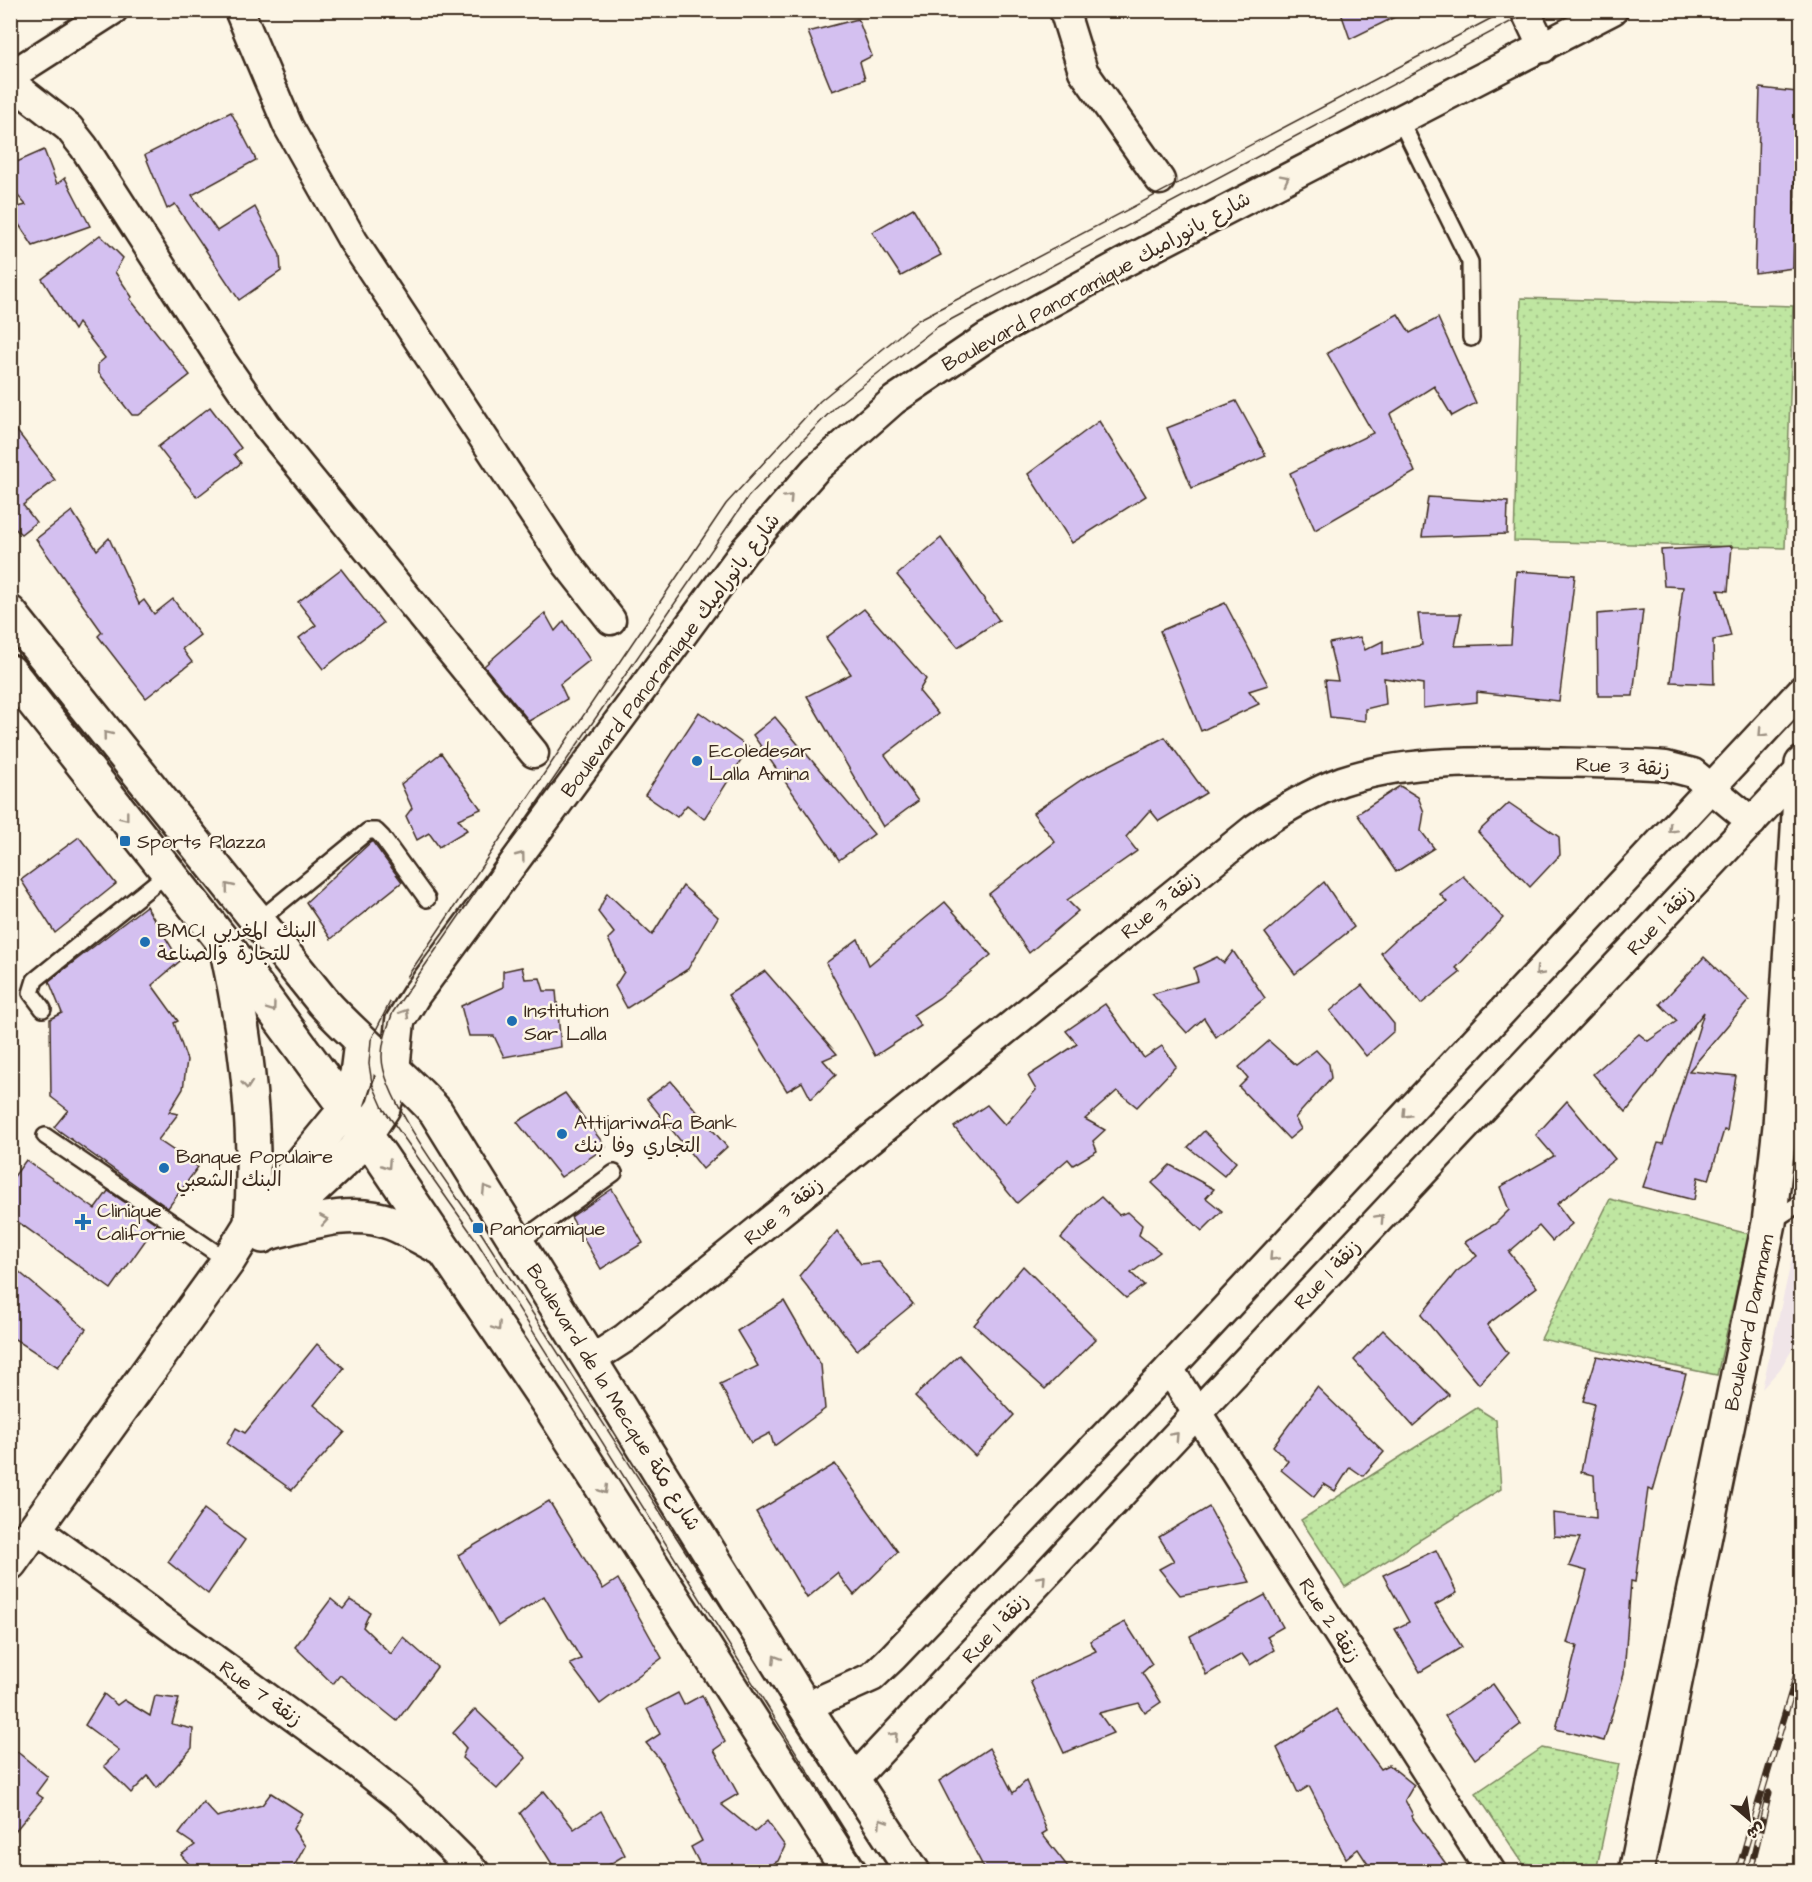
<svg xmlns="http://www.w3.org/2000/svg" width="1812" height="1882" viewBox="0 0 1812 1882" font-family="'Architects Daughter','Playpen Sans Arabic',sans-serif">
<defs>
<pattern id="grass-dots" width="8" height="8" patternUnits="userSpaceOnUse" patternTransform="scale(1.5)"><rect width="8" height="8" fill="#bfe6a1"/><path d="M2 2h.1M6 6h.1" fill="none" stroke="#a5c58a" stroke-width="1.8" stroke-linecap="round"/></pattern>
</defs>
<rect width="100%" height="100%" fill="#fcf5e5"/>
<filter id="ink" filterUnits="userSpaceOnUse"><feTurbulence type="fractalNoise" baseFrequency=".0167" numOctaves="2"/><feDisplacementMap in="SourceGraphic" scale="12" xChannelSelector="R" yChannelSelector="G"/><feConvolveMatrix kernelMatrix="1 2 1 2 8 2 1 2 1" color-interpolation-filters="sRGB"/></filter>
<g filter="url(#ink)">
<polygon fill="#f0e5e8" points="1801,1219 1801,1334 1780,1369 1762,1389"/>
<g fill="url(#grass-dots)" stroke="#7d8860" stroke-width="1.5">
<polygon points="1521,298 1793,306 1785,548 1514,541"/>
<polygon points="1610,1199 1749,1234 1717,1375 1541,1339"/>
<polygon points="1477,1408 1496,1420 1501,1489 1345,1587 1301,1520"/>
<polygon points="1542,1748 1619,1764 1596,1871 1528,1871 1476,1793"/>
</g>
<g fill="#d4c0f0" stroke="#3b2a1e" stroke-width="1.5">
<polygon points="1340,10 1409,10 1350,39"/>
<polygon points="858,19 872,56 860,62 865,79 832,91 808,32"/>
<polygon points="1760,88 1797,92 1793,268 1755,273"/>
<polygon points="231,112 256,160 192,195 217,231 255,207 280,255 281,271 239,300 175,204 167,209 145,155"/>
<polygon points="44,150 57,184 65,178 90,226 33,246 10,211 10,209 26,205 10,187 10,165"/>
<polygon points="913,208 941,255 901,276 872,232"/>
<polygon points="100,235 123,258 115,272 132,297 130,299 190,375 139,415 132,415 98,372 98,364 105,358 78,323 74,330 42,279"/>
<polygon points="1398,314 1410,333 1438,318 1476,403 1452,416 1434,386 1390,414 1415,472 1315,530 1290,473 1373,433 1327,353"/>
<polygon points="1236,401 1266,456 1192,488 1167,428"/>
<polygon points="210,407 241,448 234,454 241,463 197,497 158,447"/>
<polygon points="1099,421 1146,496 1072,543 1028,474"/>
<polygon points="10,422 55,480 23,505 36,522 21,534 10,524"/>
<polygon points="1428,497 1508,502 1507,534 1422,537"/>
<polygon points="72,511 97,550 109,538 139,604 144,600 154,614 173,599 200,635 182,649 192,662 146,698 98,636 102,632 36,539"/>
<polygon points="941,538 999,620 958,647 897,575"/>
<polygon points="1732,546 1728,591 1718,590 1731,636 1713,640 1714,684 1671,682 1683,587 1664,586 1661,550"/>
<polygon points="341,569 383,623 323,669 299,638 316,625 298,602"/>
<polygon points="1516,571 1575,575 1559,701 1477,692 1477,702 1423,708 1423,684 1384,678 1386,704 1365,709 1365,721 1330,717 1325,680 1338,681 1329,643 1360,637 1365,650 1383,641 1383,654 1422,645 1418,614 1461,614 1455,646 1511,644"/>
<polygon points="1225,603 1268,685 1249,691 1259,704 1201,731 1160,631"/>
<polygon points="864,609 926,679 919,691 938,714 885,755 918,801 883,827 807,696 851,674 826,638"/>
<polygon points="1643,610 1633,696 1598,696 1597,614"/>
<polygon points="545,613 555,631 564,621 590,660 560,684 567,699 529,721 484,666"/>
<polygon points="699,712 749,748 704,819 687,805 677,817 645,795"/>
<polygon points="775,717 874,834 839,860 753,735"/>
<polygon points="1165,737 1206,793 1159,821 1150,810 1126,837 1137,851 1067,900 1078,911 1029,953 989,894 1055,842 1033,813 1084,778"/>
<polygon points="441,753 481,809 458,819 467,830 439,847 429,833 417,840 406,816 412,808 401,784"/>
<polygon points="1400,786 1418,797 1424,812 1421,831 1434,848 1396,872 1357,814"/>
<polygon points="1509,803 1559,837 1560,855 1530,887 1478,832"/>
<polygon points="79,837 116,884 55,933 21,880"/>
<polygon points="372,841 402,882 331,939 306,902"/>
<polygon points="1463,876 1503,918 1456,968 1461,972 1421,1004 1381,953 1410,926 1447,902 1440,894"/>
<polygon points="1324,882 1354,927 1295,974 1265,933"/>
<polygon points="683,886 718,917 688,969 627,1008 615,986 624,972 608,939 614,933 598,912 607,893 652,935"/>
<polygon points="945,902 991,955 939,998 913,1015 921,1026 875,1056 826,963 858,939 869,965"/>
<polygon points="146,906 180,961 152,985 178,1021 174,1023 187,1060 183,1089 169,1112 178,1114 158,1140 198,1167 168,1208 54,1127 68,1110 51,1097 50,1019 62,1013 49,981"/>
<polygon points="1233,951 1265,998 1216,1037 1204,1018 1187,1033 1152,994 1198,981 1194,968 1217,957 1224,963"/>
<polygon points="1704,957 1749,1000 1689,1071 1736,1076 1727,1131 1724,1130 1709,1180 1698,1177 1694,1200 1643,1187 1658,1143 1663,1144 1704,1012 1626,1112 1593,1074 1639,1034 1648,1041 1677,1021 1660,1004"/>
<polygon points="522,967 525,979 540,978 544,991 556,991 561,1047 504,1057 494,1036 469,1036 461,1006 503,987 503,971"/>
<polygon points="765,971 837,1054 823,1060 836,1075 811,1099 802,1082 787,1091 728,995"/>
<polygon points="1362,985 1394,1024 1394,1031 1366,1056 1330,1011"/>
<polygon points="1105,1004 1144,1058 1162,1046 1176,1066 1137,1107 1117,1091 1085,1119 1105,1130 1093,1141 1097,1151 1073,1165 1068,1159 1017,1203 954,1127 987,1105 1005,1125 1036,1090 1028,1076 1077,1044 1066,1031"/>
<polygon points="1269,1041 1296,1065 1316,1050 1329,1064 1331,1078 1295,1118 1301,1129 1289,1139 1239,1087 1248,1078 1239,1067"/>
<polygon points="671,1081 727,1147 703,1169 647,1099"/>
<polygon points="565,1093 606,1147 561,1177 517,1122"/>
<polygon points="1567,1101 1615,1159 1557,1204 1572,1224 1552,1241 1539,1226 1509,1252 1537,1287 1487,1325 1508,1353 1479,1384 1421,1315 1456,1272 1477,1256 1465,1242 1495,1224 1509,1210 1500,1187 1554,1156 1536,1135"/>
<polygon points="1204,1131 1236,1162 1224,1176 1188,1147"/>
<polygon points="26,1160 95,1209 108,1191 157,1224 111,1289 10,1216 10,1182"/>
<polygon points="1170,1165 1214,1189 1206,1198 1222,1211 1202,1231 1152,1183"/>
<polygon points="612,1189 643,1243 601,1269 571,1217"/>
<polygon points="1101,1197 1119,1215 1128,1212 1142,1225 1139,1235 1160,1252 1131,1273 1144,1285 1126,1298 1061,1238 1087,1208"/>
<polygon points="837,1231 861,1264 879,1262 913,1304 857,1350 799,1276"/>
<polygon points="10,1264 86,1329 58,1367 10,1336 14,1312 10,1310"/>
<polygon points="1023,1266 1096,1339 1045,1389 974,1325"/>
<polygon points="784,1301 821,1365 825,1409 774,1446 770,1433 751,1443 720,1384 758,1366 737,1331"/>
<polygon points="1383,1330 1449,1395 1413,1426 1354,1360"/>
<polygon points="317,1344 344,1368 314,1405 345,1432 292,1490 227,1444 236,1428 245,1433"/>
<polygon points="959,1355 1014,1415 975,1456 915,1396"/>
<polygon points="1597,1356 1686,1374 1653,1491 1648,1489 1635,1582 1631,1581 1624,1674 1604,1741 1556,1729 1577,1646 1567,1643 1587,1571 1569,1566 1580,1538 1554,1536 1553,1513 1596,1518 1594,1475 1581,1472 1594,1404 1583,1401"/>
<polygon points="1317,1387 1384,1452 1363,1476 1350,1467 1335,1491 1324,1484 1314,1497 1281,1470 1288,1461 1273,1446"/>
<polygon points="835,1464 898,1552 854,1595 837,1573 807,1598 756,1512"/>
<polygon points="549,1501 603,1589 618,1579 662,1658 600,1704 570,1664 581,1659 544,1596 498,1626 458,1555"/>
<polygon points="1209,1507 1250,1582 1180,1595 1159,1569 1174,1561 1159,1537"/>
<polygon points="204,1509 245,1540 208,1594 168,1562"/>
<polygon points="1436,1550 1457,1593 1435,1605 1462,1647 1420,1672 1395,1629 1409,1622 1383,1575"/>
<polygon points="1265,1595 1283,1627 1267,1636 1274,1650 1250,1665 1242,1654 1206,1675 1190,1636"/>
<polygon points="331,1599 343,1609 350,1600 370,1612 363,1627 391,1654 403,1637 437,1667 397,1721 340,1675 333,1684 295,1647"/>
<polygon points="1125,1622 1152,1664 1142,1673 1161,1702 1145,1713 1139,1703 1099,1713 1113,1733 1064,1753 1030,1681 1096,1651 1090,1641"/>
<polygon points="1493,1684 1521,1724 1475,1759 1445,1716"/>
<polygon points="678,1693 684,1705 702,1695 725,1742 714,1750 738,1794 721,1804 755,1832 767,1821 785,1846 778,1861 760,1872 704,1872 691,1847 702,1841 661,1761 646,1743 660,1734 647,1709"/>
<polygon points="104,1694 117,1705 124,1700 150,1716 155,1696 179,1699 172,1724 193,1729 192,1748 157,1788 148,1776 131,1793 104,1766 119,1750 85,1725"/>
<polygon points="475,1709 526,1758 497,1789 462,1758 466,1748 453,1733"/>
<polygon points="1336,1709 1381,1769 1389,1765 1414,1785 1405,1800 1413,1815 1411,1816 1452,1872 1373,1872 1358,1849 1346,1858 1309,1786 1298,1793 1277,1748"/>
<polygon points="10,1746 48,1777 36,1793 43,1798 10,1837"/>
<polygon points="989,1748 1013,1793 1026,1781 1047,1831 1042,1834 1072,1872 986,1872 939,1781"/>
<polygon points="544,1791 574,1829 601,1811 625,1855 597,1872 557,1872 520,1813"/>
<polygon points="271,1793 302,1813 293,1829 305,1846 291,1872 196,1872 181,1855 195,1845 179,1834 203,1802 217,1817 262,1805"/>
</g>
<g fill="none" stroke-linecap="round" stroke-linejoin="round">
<g stroke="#3b2a1e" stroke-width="20">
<g id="lane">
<polyline points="1400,120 1470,262 1471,338"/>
<polyline points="257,922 368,831 376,831 382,837 427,899"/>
<polyline points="43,1009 31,993 35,980 169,872"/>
<polyline points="45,1136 228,1261"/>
<polyline points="1771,1222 1802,1202"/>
<polyline points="519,1242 614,1173"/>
</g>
</g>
<g stroke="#3b2a1e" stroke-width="33">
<g id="street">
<polyline points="239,10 288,126 353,241 567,564 611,620"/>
<polyline points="1064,10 1083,71 1160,180"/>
<polyline points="1525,10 1543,48"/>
<polyline points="10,76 113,10"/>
<polyline points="10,82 69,128 84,147 224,364 267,426 534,753"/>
<polyline points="395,1070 400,1021 416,995 745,550 816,469 894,400 987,337 1121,264 1613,10"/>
<path d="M 591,1360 L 625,1338 L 1254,829 C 1282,810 1310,793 1342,781 C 1405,760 1473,762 1538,762 C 1581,763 1624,763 1666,766 L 1693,773 L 1752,822"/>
<polyline points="1169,1369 1491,1872"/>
<polyline points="35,1528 354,1761 404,1801 475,1872"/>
<polyline points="805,1707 872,1677 893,1657 1169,1369 1802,690"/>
<polyline points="854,1779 1801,769"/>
</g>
</g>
<g stroke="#3b2a1e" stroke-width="38">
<g id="secondary">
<path d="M 10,613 L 323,1002 C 359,1042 401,1073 436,1112 L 805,1707 L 913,1872"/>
<polyline points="10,672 225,944 380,1155 550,1406 849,1872"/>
<path d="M 228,955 C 247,1042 258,1135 251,1224"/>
<path d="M 272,1232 C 311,1222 353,1208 392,1223 C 410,1230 426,1241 443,1249"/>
<polyline points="263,1236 355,1150 383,1108 395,1070"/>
<polyline points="10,1563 228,1261 251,1224 345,1110 357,1074 361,1042"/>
<path id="s1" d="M 1636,1872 L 1769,1223 L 1780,1126 L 1802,764"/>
</g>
</g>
<use href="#lane" stroke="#fcf5e5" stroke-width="15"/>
<use href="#street" stroke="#fcf5e5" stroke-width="28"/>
<use href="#secondary" stroke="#fcf5e5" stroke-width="33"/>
<g stroke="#3b2a1e" stroke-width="1.5">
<polyline points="407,977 726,504 820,401 918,320 1507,10"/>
<polyline points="390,1002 371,1040 369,1064 372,1083 383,1108 474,1237 871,1872"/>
<path d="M 891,1872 L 478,1228 C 453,1190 382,1099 382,1057 C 382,1041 388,1026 393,1012 L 748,497 L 836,406 L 937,327 L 1533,10"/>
</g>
<g stroke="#3b2a1e" stroke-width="7">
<g id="rail">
<polyline points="1738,1872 1802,1657"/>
<polyline points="1750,1872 1769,1793"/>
</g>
</g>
<use href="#rail" stroke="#fcf5e5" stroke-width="4.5" stroke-dasharray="14" stroke-linecap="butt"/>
</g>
<defs><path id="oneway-chevron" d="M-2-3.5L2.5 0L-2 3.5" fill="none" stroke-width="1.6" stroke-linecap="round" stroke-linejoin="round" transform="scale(1.5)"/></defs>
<g stroke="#9c9082">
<use href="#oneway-chevron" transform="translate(1285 179) rotate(-27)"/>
<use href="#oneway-chevron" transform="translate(789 498) rotate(-47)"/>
<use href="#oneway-chevron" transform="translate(1762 733) rotate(133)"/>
<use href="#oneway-chevron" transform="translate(107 735) rotate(-129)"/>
<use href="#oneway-chevron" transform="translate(125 817) rotate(52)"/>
<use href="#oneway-chevron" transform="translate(1672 829) rotate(133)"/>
<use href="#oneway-chevron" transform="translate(521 856) rotate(-53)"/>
<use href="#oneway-chevron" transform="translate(229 887) rotate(-129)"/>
<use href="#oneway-chevron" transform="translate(1539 972) rotate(133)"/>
<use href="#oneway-chevron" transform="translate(272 1008) rotate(54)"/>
<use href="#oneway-chevron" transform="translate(405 1013) rotate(-59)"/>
<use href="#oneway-chevron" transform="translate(247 1085) rotate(85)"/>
<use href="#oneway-chevron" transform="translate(1406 1114) rotate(133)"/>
<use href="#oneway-chevron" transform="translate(387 1165) rotate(56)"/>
<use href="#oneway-chevron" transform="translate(486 1189) rotate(-122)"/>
<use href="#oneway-chevron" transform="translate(1380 1218) rotate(-47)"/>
<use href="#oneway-chevron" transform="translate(324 1220) rotate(-10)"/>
<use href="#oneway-chevron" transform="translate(1273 1257) rotate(133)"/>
<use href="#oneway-chevron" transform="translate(497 1327) rotate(56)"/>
<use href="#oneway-chevron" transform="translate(1175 1436) rotate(-47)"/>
<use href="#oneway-chevron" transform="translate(604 1490) rotate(58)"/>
<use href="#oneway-chevron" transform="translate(1042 1579) rotate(-47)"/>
<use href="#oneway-chevron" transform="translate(776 1659) rotate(-122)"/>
<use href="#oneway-chevron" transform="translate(894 1736) rotate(-47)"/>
<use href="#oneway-chevron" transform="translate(882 1822) rotate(-123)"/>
</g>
</g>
<g fill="#1f6fb2" stroke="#fcf5e5" stroke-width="2">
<circle cx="697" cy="761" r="6"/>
<rect x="119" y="835" width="12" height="12" rx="3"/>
<circle cx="145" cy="942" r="6"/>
<circle cx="512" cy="1021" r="6"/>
<circle cx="562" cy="1134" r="6"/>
<circle cx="164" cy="1168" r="6"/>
<path d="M80 1213h6v6h6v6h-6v6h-6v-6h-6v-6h6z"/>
<rect x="472" y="1222" width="12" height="12" rx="3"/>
</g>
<g text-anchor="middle" stroke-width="5" stroke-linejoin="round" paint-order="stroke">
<g font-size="20" fill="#3b2a1e" stroke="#fcf5e5">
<text transform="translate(1096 281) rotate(-29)" y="7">Boulevard Panoramique شارع بانوراميك</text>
<text transform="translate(670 655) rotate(-53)" y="7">Boulevard Panoramique شارع بانوراميك</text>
<text transform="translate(1623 766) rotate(3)" y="7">Rue 3 زنقة</text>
<text transform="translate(1160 905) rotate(-39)" y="7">Rue 3 زنقة</text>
<text transform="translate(1660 920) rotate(-47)" y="7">Rue 1 زنقة</text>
<text transform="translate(783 1211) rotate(-39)" y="7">Rue 3 زنقة</text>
<text transform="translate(1327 1274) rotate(-47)" y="7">Rue 1 زنقة</text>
<text dy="7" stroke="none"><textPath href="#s1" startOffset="561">Boulevard Dammam</textPath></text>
<text transform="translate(614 1397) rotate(58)" y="7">Boulevard de la Mecque شارع مكة</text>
<text transform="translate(1330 1620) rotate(57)" y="7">Rue 2 زنقة</text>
<text transform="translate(995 1628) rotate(-47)" y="7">Rue 1 زنقة</text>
<text transform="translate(261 1693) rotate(36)" y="7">Rue 7 زنقة</text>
</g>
<g font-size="20" fill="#3b2a1e" stroke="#fcf5e5" text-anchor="start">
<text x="709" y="757">Ecoledesar<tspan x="709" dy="23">Lalla Amina</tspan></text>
<text x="137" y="848">Sports Plazza</text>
<text x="157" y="937">BMCI البنك المغربي<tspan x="157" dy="23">للتجارة والصناعة</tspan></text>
<text x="524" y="1017">Institution<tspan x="524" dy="23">Sar Lalla</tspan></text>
<text x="574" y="1129">Attijariwafa Bank<tspan x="574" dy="23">التجاري وفا بنك</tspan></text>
<text x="176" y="1163">Banque Populaire<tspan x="176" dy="23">البنك الشعبي</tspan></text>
<text x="97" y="1217">Clinique<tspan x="97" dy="23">Californie</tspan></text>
<text x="490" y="1235">Panoramique</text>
</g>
</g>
<rect width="1812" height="1882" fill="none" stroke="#fcf5e5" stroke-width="36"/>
<rect x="18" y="18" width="1776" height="1846" fill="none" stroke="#3b2a1e" stroke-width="2" filter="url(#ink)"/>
<g transform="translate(1749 1819) rotate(151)" stroke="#fcf5e5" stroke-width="4.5" paint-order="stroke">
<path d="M0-4.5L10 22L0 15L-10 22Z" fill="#3b2a1e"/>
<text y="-9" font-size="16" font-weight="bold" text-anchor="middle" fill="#3b2a1e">ش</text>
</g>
</svg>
